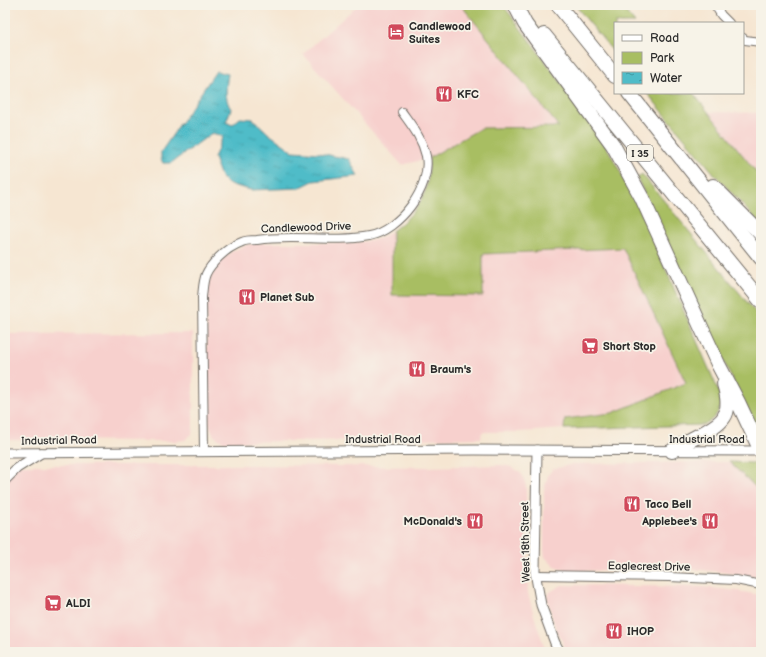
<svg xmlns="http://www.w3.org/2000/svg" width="766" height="657" viewBox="0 0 766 657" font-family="'Balsamiq Sans',sans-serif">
<defs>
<pattern id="water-ripples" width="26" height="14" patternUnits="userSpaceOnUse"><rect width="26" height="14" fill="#4fbcc8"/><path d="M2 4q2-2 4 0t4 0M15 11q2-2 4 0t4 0" fill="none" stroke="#4299a3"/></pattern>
</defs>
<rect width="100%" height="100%" fill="#f7f3e8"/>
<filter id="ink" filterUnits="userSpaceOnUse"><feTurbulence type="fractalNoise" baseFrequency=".025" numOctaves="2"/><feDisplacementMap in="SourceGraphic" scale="8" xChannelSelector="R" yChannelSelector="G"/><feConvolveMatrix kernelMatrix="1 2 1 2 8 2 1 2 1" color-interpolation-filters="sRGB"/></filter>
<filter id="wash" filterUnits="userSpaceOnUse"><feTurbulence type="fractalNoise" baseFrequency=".012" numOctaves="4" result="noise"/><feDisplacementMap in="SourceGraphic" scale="16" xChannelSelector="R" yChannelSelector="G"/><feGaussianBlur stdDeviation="0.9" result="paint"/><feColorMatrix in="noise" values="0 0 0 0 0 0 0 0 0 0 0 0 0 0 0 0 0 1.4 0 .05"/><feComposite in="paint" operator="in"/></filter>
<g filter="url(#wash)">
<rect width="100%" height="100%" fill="#f6e6d2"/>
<g fill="#f7d0cd">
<polygon points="358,5 461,5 560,127 481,128 433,157 402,165 303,54"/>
<polygon points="709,112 761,113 761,178"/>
<polygon points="392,231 393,295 482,296 483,254 623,248 686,383 612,413 565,419 564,429 519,432 482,432 481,438 224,442 214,436 210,426 208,415 206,296 208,281 214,269 223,258 233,251 247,245 259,243 352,243 375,240 383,237"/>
<polygon points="193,333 193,429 192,434 185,440 177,441 5,440 5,334"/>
<polygon points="729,462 761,492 761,578 731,573 691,569 567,571 553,565 545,557 544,550 544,490 548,475 553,469 573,464"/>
<polygon points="5,465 248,465 428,467 502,465 511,467 520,472 524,478 526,487 527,568 528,593 534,616 546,652 5,652"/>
<polygon points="562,585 702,587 738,591 761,595 761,652 567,652 554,623 547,597 550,592"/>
</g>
<g fill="#a8be62" stroke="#6a7446">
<path d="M 461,5 L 503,5 L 593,125 L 609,151 L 636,201 L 719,392 C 723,407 718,417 704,425 L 564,429 L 565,419 L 612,413 L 686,383 L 623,248 L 483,254 L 483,296 L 392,295 L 392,231 C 420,210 430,193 429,158 L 481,128 L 559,127 Z"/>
<polygon points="575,5 620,5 635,23 615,23 615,54"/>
<polygon points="647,93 693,93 761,178 761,225 716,176"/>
<polygon points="642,174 761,319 761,434 758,434 637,178"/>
<polygon points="729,462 753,463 761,465 761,492"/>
</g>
<path fill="url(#water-ripples)" stroke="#3d747a" d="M 216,71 L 228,74 C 226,86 224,99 231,109 L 226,122 L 232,125 L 240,118 L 253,119 L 269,134 L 293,151 L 319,153 L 349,159 L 358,176 L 313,181 L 299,188 L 251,190 L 228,184 L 221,177 L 214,158 L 223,136 L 212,133 L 171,163 L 163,163 L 161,159 L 161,152 Z"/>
</g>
<g filter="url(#ink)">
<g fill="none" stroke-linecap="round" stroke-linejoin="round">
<g stroke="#726c65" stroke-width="10">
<g id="minor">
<polyline points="715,5 721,15 729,23"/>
<polyline points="743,38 745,40 761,42"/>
<path d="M 204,452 L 202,297 C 203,289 203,281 206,274 C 209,267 214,262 219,257 C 225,251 234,245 242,242 C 246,240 252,240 257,240 C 293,234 333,243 369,236 C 399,230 432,188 426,156 C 422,138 412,126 402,112"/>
<polyline points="536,575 669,577 736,580 761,585"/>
</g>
</g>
<g stroke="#726c65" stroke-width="11">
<g id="tertiary">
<polyline points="537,450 535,572 541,605 555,643 560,652"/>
<polyline points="5,453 475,450 761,451"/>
<polyline points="5,480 17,468 41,453"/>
</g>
</g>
<g stroke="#726c65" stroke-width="16">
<g id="motorway">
<polyline points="515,5 525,24 613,145 642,198 718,364 738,402 761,451"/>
<polyline points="558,5 615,76"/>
<polyline points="544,35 761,301"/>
<polyline points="629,93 761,258"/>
<polyline points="713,186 761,234"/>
<path d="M 672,451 C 680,446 688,441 696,437 C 723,423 734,416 724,384"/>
</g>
</g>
<use href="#minor" stroke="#fff" stroke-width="8"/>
<use href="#tertiary" stroke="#fff" stroke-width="9"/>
<use href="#motorway" stroke="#fff" stroke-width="14"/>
</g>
</g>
<defs>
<g id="hotel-square" transform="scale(0.9)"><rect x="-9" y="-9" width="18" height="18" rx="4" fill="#d1495b" stroke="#f7f3e8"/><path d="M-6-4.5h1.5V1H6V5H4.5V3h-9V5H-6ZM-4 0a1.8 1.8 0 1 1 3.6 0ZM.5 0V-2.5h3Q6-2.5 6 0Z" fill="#fff"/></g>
<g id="restaurant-square" transform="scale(0.9)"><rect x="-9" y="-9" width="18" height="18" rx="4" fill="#d1495b" stroke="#f7f3e8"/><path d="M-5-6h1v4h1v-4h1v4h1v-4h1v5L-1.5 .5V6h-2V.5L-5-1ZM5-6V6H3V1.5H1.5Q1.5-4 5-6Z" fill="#fff"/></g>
<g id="supermarket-square" transform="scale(0.9)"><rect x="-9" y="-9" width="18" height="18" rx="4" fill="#d1495b" stroke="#f7f3e8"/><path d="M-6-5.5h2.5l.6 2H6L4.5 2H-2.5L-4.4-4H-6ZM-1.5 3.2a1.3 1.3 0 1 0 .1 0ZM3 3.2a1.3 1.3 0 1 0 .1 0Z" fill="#fff"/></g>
</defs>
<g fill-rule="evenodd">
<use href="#hotel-square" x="396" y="32"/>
<use href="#restaurant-square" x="444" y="94"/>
<use href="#restaurant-square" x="247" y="297"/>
<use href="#supermarket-square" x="590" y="346"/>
<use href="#restaurant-square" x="417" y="369"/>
<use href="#restaurant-square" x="632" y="504"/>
<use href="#restaurant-square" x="475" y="521"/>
<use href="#restaurant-square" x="710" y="521"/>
<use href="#supermarket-square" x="53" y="603"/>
<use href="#restaurant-square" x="614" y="631"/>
</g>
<g text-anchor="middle" stroke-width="3.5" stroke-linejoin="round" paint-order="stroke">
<rect fill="#f7f3e8" stroke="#686764" stroke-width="1" x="627" y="145" width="26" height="16" rx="3"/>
<g font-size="10" font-weight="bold" fill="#2b2b2b">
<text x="640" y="157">I 35</text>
</g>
<g font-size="11" font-weight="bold" fill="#2b2b2b" stroke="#f7f3e8" text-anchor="start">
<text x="409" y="30">Candlewood<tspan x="409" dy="13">Suites</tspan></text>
<text x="457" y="98">KFC</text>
<text x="260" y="301">Planet Sub</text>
<text x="603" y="350">Short Stop</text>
<text x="430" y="373">Braum's</text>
<text x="645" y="508">Taco Bell</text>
<text x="462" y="525" text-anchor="end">McDonald's</text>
<text x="697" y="525" text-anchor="end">Applebee's</text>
<text x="66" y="607">ALDI</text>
<text x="627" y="635">IHOP</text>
</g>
<g font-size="11" fill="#2b2b2b" stroke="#f7f3e8">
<text transform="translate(306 227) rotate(-2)" y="4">Candlewood Drive</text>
<text x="383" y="443">Industrial Road</text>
<text x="707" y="443">Industrial Road</text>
<text transform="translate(59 440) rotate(-1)" y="4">Industrial Road</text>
<text transform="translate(525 542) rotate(-91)" y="4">West 18th Street</text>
<text transform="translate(649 566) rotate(1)" y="4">Eaglecrest Drive</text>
</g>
</g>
<rect width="766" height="657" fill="none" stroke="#f7f3e8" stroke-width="20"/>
<rect x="614" y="22" width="130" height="72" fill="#f7f3e8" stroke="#a5a39c"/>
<rect x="622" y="35" width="20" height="6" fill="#ffffff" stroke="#a5a39c"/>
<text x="650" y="42" font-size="12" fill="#2b2b2b">Road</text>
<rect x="622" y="52" width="20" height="12" fill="#a8be62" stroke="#a5a39c"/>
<text x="650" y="62" font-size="12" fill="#2b2b2b">Park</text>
<rect x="622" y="72" width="20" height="12" fill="url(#water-ripples)" stroke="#a5a39c"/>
<text x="650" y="82" font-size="12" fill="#2b2b2b">Water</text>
</svg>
